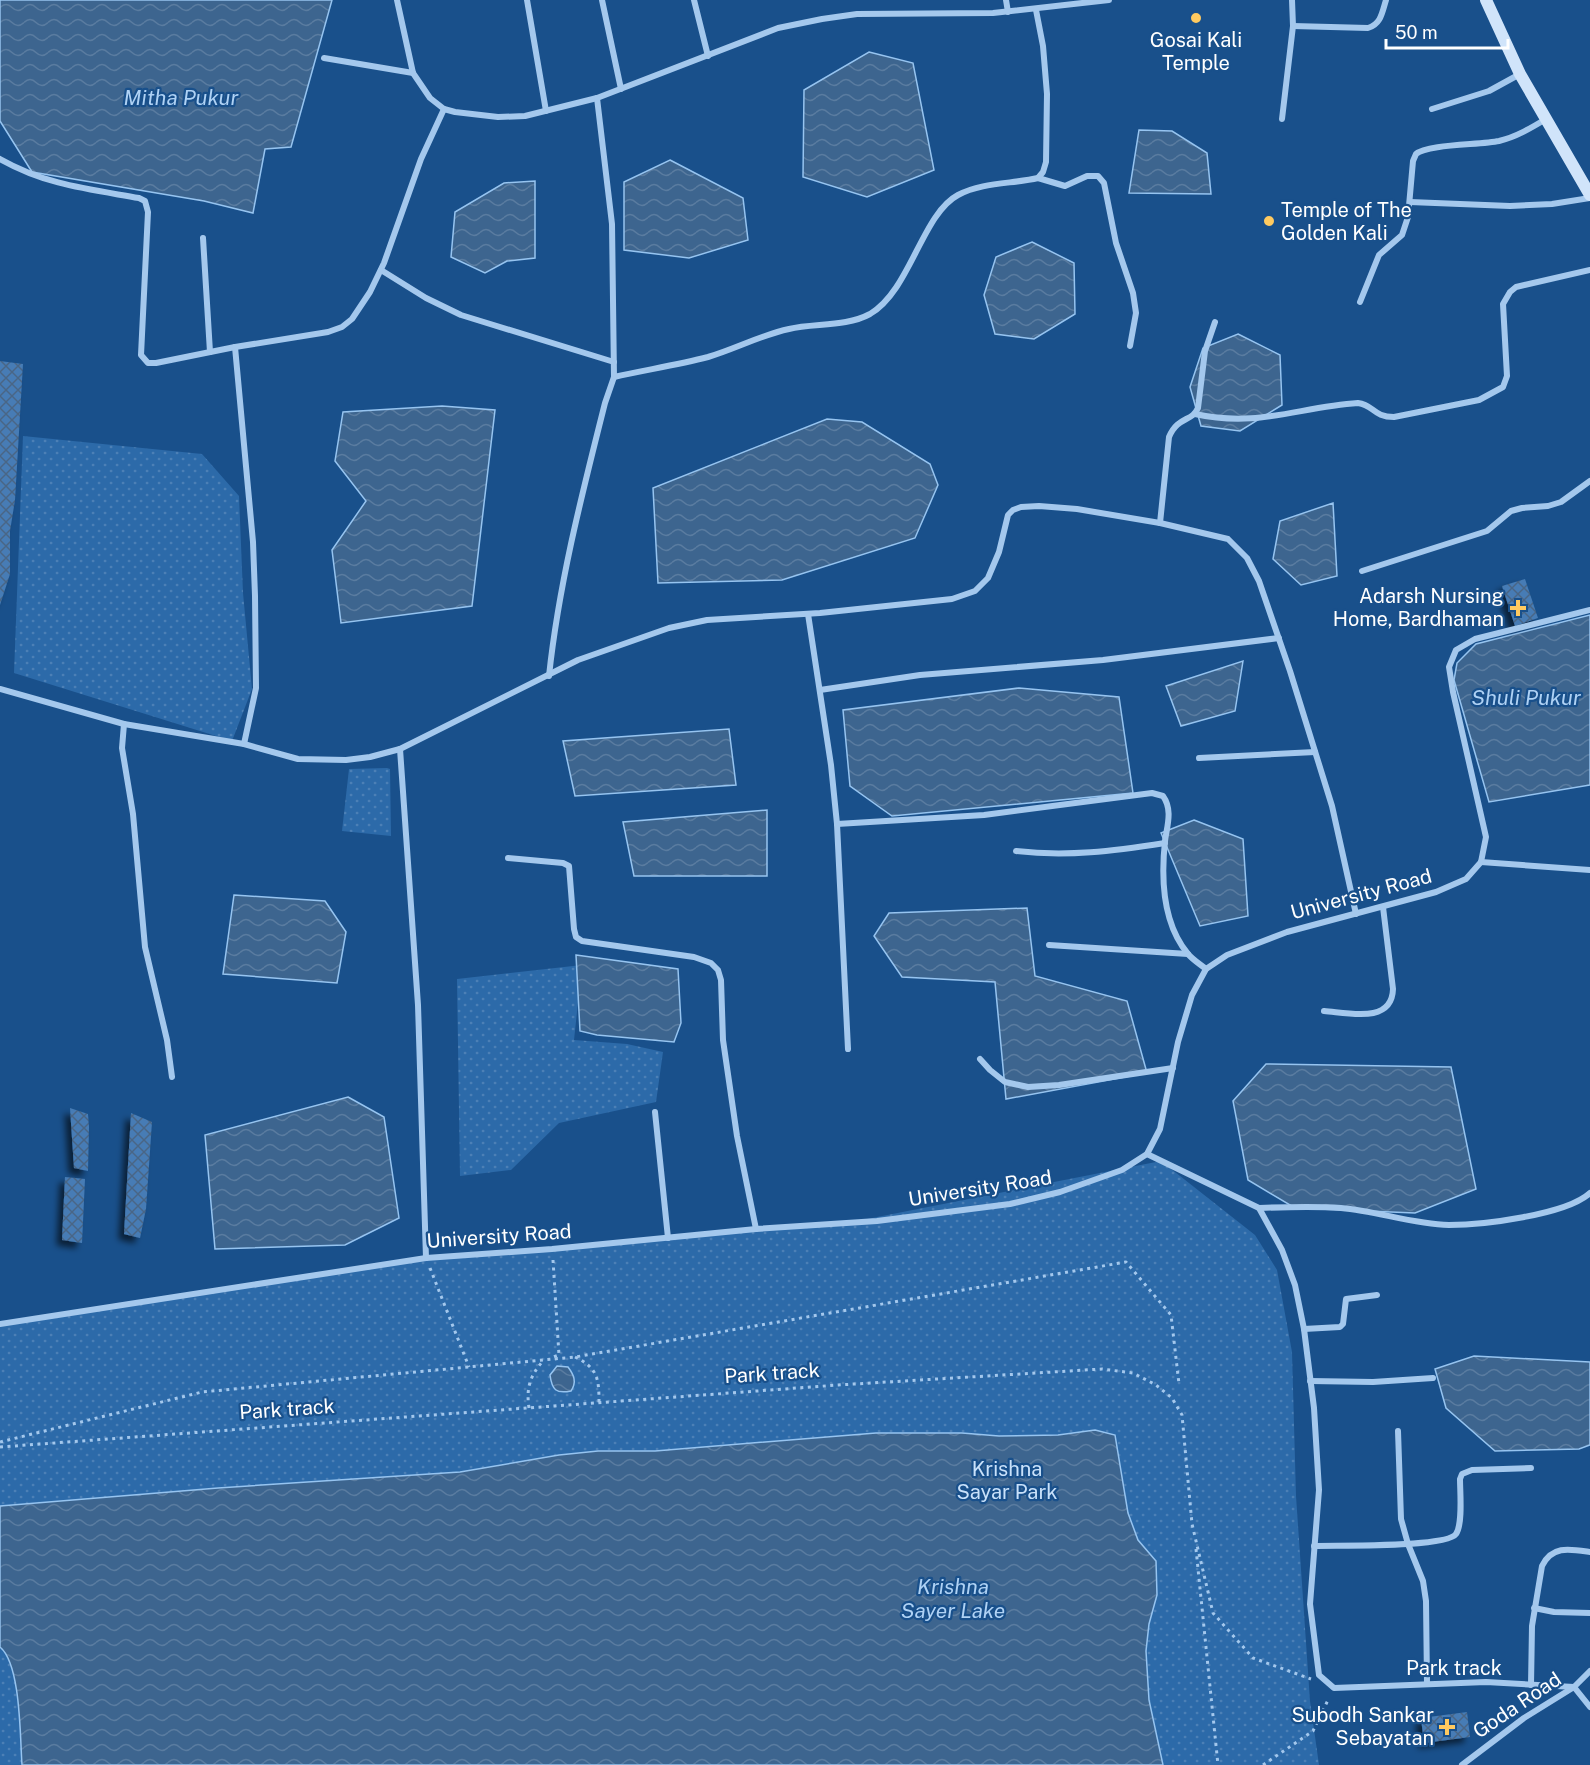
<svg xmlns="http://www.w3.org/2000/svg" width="1590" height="1765" viewBox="0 0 1590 1765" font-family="'Public Sans',sans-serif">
<defs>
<pattern id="grass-dots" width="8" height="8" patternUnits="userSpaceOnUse" patternTransform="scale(1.5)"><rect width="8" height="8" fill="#2c6aa9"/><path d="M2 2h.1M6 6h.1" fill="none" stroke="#4c80b6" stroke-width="1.8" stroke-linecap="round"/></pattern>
<pattern id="water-waves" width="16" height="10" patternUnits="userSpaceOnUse" patternTransform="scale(1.5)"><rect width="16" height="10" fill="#3d658f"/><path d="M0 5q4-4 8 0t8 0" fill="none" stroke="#5a7ca0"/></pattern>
<pattern id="building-cross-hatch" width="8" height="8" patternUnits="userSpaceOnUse" patternTransform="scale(1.5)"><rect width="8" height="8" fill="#467cb5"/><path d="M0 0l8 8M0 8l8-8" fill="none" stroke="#496686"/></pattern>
<filter id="shadow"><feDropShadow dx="-5.5" dy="5.5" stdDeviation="3" flood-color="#0009"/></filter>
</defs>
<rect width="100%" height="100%" fill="#19508b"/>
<g fill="url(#grass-dots)">
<polygon points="23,436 202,454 239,496 243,593 252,689 232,741 14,673"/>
<polygon points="387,768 390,769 391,836 342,831 349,769"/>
<polygon points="582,965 574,1040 627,1044 663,1052 656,1102 559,1123 511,1170 460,1176 457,979"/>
<polygon points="1161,1161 1255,1235 1277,1270 1292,1352 1296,1496 1310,1701 1319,1765 0,1765 0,1324 426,1258 852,1222"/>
</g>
<g fill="url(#water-waves)" stroke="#96c4f0" stroke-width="1.5">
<polygon points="0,0 332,0 291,147 265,149 253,213 204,201 32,172 0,121"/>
<polygon points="869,52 913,63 934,170 867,197 803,177 804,90"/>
<polygon points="1139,130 1172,131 1207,153 1211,194 1129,193"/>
<polygon points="670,160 743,198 748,240 689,258 624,250 624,182"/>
<polygon points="535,181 535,258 507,261 485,273 451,257 455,212 504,183"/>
<polygon points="1032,242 1074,263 1075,314 1034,339 995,334 984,295 996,257"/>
<polygon points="1238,334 1280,355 1282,405 1240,431 1201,426 1190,387 1203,348"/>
<polygon points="442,406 495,410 472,606 341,623 332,550 366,501 335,461 343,412"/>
<polygon points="827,419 862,422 930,464 938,485 915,538 782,580 658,583 653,488"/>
<polygon points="1333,503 1337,576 1301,585 1273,559 1280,521"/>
<polygon points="1590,615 1590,785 1489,802 1454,680 1457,663 1476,644"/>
<polygon points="1243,661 1235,711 1181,726 1166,686"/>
<polygon points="1019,688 1119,697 1133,793 892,816 850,786 843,710"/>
<polygon points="729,729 736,785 575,796 563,741"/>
<polygon points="767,810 767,876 634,876 623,822"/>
<polygon points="1194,820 1243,839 1248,916 1200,926 1161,833"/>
<polygon points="234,895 325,901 346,932 337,983 223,974"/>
<polygon points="1027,908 1035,976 1127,1001 1147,1073 1006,1099 995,982 902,977 874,936 889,913"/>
<polygon points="576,955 678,969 681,1023 674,1042 597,1035 580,1031"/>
<polygon points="1266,1064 1451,1067 1476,1189 1415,1213 1295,1208 1248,1180 1233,1101"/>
<polygon points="348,1097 384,1117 399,1218 345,1245 215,1249 205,1135"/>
<polygon points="1474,1356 1590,1362 1590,1445 1579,1449 1495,1451 1446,1408 1435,1369"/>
<path d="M 557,1366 L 568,1367 C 574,1375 577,1382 571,1391 C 556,1394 552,1390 550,1375 Z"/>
<path d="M 1095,1430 L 1115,1435 L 1128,1513 L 1138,1540 L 1156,1561 L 1157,1595 L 1149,1624 L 1146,1651 L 1149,1700 L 1163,1765 L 22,1765 C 20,1738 21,1664 0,1647 L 0,1506 L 218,1488 L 460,1472 L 559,1455 L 598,1451 L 655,1451 L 876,1433 L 962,1433 L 999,1436 L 1058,1435 Z"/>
</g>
<g fill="url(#building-cross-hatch)" filter="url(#shadow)">
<polygon points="0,361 23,364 15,500 10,531 10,574 0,605"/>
<polygon points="1525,579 1538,618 1515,626 1502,586"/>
<polygon points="70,1108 88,1114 89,1127 88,1171 74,1168"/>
<polygon points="131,1113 152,1122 146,1209 140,1238 124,1234"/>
<polygon points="65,1177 85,1179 82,1243 62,1240"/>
<polygon points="1467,1712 1470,1737 1424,1743 1421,1718"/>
</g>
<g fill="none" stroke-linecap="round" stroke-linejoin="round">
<g stroke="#a4c8ed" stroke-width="3" stroke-dasharray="3 4.5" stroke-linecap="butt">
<polyline points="553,1260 559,1355 553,1357"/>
<polyline points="430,1268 469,1367"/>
<path d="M 575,1357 C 598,1368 599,1379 599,1403"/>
<path d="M 529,1408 C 526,1388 530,1375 544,1360"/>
<polyline points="0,1442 202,1392 575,1357 1126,1262 1171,1315 1179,1384"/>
<polyline points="0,1447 838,1385 1102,1369 1133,1373 1156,1385 1172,1398 1182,1415 1192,1524 1213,1613 1253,1658 1311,1679"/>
<polyline points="1196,1549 1218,1765"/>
<polyline points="1263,1765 1313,1731 1329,1698"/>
</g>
<g stroke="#a4c8ed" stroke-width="6">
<polyline points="397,0 413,73 430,98 444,109 455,112 498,117 525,116 597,98 778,28 822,19 857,14 993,13 1109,0"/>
<polyline points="527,0 546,111"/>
<polyline points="602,0 621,89"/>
<polyline points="694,0 708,56"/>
<polyline points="1006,0 1008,12"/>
<path d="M 1293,26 L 1368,28 C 1381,24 1382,13 1386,0"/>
<polyline points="324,58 413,73"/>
<polyline points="1432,109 1489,91 1520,74"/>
<polyline points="1282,119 1293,26 1292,0"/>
<path d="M 0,159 C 46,185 88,189 139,198 L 145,201 L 148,212 L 141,355 L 148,363 L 156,363 L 235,347 L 328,332 L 342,327 L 352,319 L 370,292 L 384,263 L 421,159 L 444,109"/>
<polyline points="1038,178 1065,186 1087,176 1098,176 1104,183 1116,243 1133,293 1136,313 1130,346"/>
<polyline points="1410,202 1510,206 1552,204 1590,198"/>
<polyline points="203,238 210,352"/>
<polyline points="381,270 426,298 461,315 614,362"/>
<path d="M 1360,302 L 1379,255 L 1402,235 L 1408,217 L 1413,161 L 1416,154 C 1427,144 1480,145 1499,141 C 1516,137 1531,128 1546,119"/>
<polyline points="235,347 253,542 255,596 256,688 244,744"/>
<path d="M 614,377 C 645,370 677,365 708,357 C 735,349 761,335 789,329 C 815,323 846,327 870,314 C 910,291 922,214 958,195 C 982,182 1013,184 1038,178 L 1043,172 L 1046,162 L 1047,94 L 1043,46 L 1036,10"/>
<path d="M 1195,414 C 1258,428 1298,407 1358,403 C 1374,405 1373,417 1394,417 L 1479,400 L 1503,387 L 1507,376 L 1503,304 L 1510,292 L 1516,287 L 1590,270"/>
<path d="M 1160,523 L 1169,437 C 1178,416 1192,422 1198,408 L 1205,351 L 1215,322"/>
<polyline points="1362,571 1487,531 1511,511 1522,508 1548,506 1561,502 1590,481"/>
<polyline points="808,614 831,765 837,824 848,1049"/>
<path d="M 549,676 C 559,583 582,494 605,403 L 614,377 L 612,224 L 597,98"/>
<polyline points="0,689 124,724 244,744 298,759 346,760 370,757 400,749 578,660 669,628 707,620 820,613 952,599 975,591 988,578 999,552 1008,515 1013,510 1021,507 1039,506 1077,509 1160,523 1228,539 1247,558 1259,581 1290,671 1332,806 1356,914"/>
<polyline points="820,690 920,675 1103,660 1279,638"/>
<polyline points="124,724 122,748 133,814 145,947 167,1040 172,1077"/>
<polyline points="400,749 418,1005 426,1258"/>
<polyline points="1199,758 1315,752"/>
<path d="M 837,824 L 984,815 L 1152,793 L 1163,796 C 1173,810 1167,826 1165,841 C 1161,878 1163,924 1188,954 C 1193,960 1200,964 1206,969"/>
<path d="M 1016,851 C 1067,857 1114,851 1165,843"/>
<polyline points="508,858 563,863 569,866 574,929 576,937 582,941 694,957 711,963 718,970 721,980 723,1040 737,1136 756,1229"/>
<polyline points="1481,862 1590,870"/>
<polyline points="1049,945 1188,954"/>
<path d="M 1324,1011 C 1349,1013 1392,1024 1393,989 L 1383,907"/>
<polyline points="980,1059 990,1070 1005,1082 1028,1087 1059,1085 1173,1068"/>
<polyline points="655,1112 668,1238"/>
<polyline points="1147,1154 1259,1208 1282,1250 1295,1285 1304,1329 1314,1408 1319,1490 1310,1604 1319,1675 1334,1688 1486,1682 1574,1687 1590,1707"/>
<path d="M 1259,1208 C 1286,1207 1313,1206 1341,1208 C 1377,1211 1412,1224 1449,1225 C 1482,1225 1566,1215 1590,1193"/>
<polyline points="0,1324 426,1258 552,1249 756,1229 877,1221 1010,1204 1060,1192 1122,1170 1147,1154 1160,1129 1178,1042 1192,995 1206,969 1227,955 1287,932 1436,892 1466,879 1481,862 1486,837 1453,692 1449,667 1456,650 1475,639 1590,610"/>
<polyline points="1304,1329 1340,1327 1343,1324 1346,1299 1377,1295"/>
<polyline points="1310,1381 1373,1382 1433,1378"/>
<polyline points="1398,1431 1401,1519 1408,1544 1423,1581 1426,1601 1427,1683"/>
<path d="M 1314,1546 C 1336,1545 1446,1548 1456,1534 C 1463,1524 1460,1492 1460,1479 L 1462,1474 L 1472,1470 L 1531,1468"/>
<polyline points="1534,1608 1554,1612 1590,1613"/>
<path d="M 1531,1685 L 1532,1626 L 1542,1566 C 1552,1545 1570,1549 1590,1552"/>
<polyline points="1462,1765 1524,1718 1574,1687 1590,1671"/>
</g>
<polyline stroke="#d0e4fa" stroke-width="12" points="1486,0 1520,74 1590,195"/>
</g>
<g fill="#ffca60" stroke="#19508b" stroke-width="2">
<circle cx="1196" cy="18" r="6"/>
<circle cx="1269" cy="221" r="6"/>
<path d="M1515 599h6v6h6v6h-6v6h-6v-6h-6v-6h6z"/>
<path d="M1444 1718h6v6h6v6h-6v6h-6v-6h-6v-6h6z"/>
</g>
<g text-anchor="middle" stroke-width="4.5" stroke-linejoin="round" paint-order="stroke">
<g font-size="20" fill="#fff" stroke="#19508b" text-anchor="end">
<text x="1196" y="47" text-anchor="middle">Gosai Kali<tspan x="1196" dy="23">Temple</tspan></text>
<text x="1281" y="217" text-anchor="start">Temple of The<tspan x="1281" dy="23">Golden Kali</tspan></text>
<text x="1504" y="603">Adarsh Nursing<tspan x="1504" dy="23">Home, Bardhaman</tspan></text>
<text x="1434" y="1722">Subodh Sankar<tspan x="1434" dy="23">Sebayatan</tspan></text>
</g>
<g font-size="20" fill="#fff" stroke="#19508b">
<text transform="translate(1361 894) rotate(-15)" y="7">University Road</text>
<text transform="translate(980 1188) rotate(-9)" y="7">University Road</text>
<text transform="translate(499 1236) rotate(-4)" y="7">University Road</text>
<text transform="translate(772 1373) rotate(-4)" y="7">Park track</text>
<text transform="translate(287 1409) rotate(-4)" y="7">Park track</text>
<text x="1454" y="1675">Park track</text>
<text transform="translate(1517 1705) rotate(-34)" y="7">Goda Road</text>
</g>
<g font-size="20" fill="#c9e1fa" stroke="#19508b">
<text x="1007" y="1476">Krishna<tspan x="1007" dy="23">Sayar Park</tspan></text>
</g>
<g font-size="21" font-style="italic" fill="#afd2f5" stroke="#19508b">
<text x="181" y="105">Mitha Pukur</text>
<text x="1526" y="705">Shuli Pukur</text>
<text x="953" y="1594">Krishna<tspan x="953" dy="24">Sayer Lake</tspan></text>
</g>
</g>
<path d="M1386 39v9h122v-9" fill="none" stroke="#ffffff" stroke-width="3"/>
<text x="1395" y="39" font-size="18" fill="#ffffff" stroke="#19508b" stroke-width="4.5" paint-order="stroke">50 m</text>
</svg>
